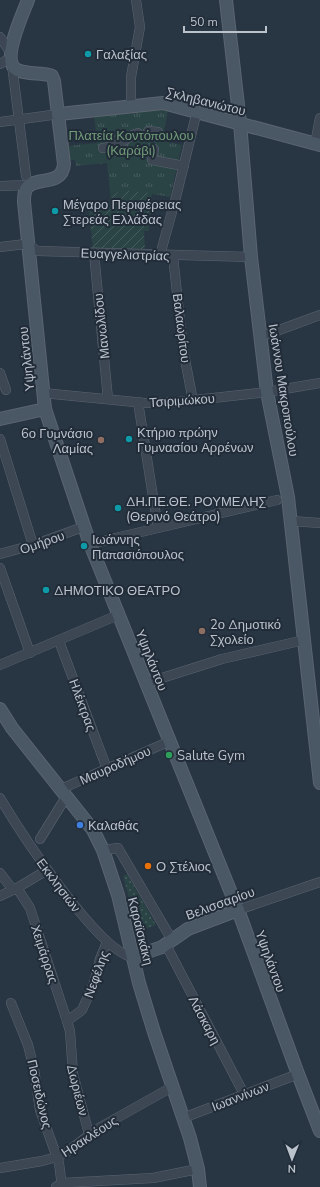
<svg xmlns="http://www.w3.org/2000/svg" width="320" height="1187" viewBox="0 0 320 1187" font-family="'Nunito Sans',sans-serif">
<defs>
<pattern id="grass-dots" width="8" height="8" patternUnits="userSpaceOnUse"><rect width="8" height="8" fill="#2a4344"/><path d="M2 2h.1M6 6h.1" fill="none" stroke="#475c5e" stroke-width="1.8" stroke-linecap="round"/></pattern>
<pattern id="park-tufts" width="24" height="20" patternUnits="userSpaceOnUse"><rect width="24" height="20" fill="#2a4344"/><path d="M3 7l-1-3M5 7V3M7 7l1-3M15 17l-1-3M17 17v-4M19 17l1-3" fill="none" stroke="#475c5e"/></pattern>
<pattern id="garden-furrows" width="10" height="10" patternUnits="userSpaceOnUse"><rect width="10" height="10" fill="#2a4344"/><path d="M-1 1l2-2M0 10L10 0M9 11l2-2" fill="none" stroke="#475c5e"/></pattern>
</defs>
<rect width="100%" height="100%" fill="#283643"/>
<polygon fill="url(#grass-dots)" points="127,874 156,925 138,932 123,876"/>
<path fill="url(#park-tufts)" d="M 153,109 L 168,111 L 162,141 L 182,145 L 170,197 C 149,193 131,191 110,193 L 107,163 L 76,166 L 75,160 L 69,160 L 67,146 L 97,143 L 94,115 Z"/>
<polygon fill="url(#garden-furrows)" points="130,191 152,193 150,217 148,218 149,231 144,231 145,250 93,249 88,205 111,202 110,193"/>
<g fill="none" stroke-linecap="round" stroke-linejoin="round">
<g stroke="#5b6570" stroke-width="10">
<g id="street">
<polyline points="0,37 10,52"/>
<polyline points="0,64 10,58"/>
<polyline points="12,65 26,176"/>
<polyline points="131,105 131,77 140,27 136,0"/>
<polyline points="0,122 59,114"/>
<polyline points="148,131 158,132"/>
<polyline points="315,144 320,118"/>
<path d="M 103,148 C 108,147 114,146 119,144 C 126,140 130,135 138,133"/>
<polyline points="154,149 152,160 184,166"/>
<polyline points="0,186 31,185"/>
<polyline points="0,247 26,244 38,251 251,257"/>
<polyline points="94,253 108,399"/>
<polyline points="160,255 175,201 197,111"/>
<polyline points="173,256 183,349 193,401"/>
<polyline points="260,336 271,333 320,315"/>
<polyline points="0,373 6,390"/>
<polyline points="43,393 145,403 177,402 267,392 320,383"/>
<polyline points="138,402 158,528"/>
<polyline points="0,439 33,545"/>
<polyline points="291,521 320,523"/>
<polyline points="90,544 277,500"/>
<polyline points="0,554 33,545 83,527"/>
<polyline points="0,568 30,653"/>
<polyline points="59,641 107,769"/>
<polyline points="0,665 118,615"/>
<polyline points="146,683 222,659 304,640"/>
<polyline points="61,789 170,741"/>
<path d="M 0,798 C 19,830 99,953 133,957"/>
<polyline points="40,839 66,797"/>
<polyline points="103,850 118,848 172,940"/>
<polyline points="0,873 13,890"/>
<polyline points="17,888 30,908 67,1021 70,1031 73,1074 89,1134"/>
<polyline points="0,896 17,888 47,870"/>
<polyline points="238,910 320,882"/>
<polyline points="166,945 244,1094"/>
<polyline points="11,1003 28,1045 34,1069 40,1110 59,1163 62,1187"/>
<polyline points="67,1021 82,1010 94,983 100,959 107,942"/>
<polyline points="183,1118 298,1074"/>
<polyline points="0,1168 42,1161 57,1157 67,1152 97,1129 172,1087"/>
<polyline points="56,1187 62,1183 153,1178 198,1169"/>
</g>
</g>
<g stroke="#5b6570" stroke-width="14">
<g id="secondary">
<path d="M 28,0 C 23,14 0,61 17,70 C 26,74 39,73 49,75 L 52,76 L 54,81 L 64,164 C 62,188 34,175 26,189 C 24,193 24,198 24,202 L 45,409 L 90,544 L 238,910 L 298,1074 L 320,1131"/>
<polyline points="226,0 240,123 251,257 267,392 288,497 320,783"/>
<polyline points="59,114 163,103 320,145"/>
<polyline points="0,419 45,409"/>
<polyline points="0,709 12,728 93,830 103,850 118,895 139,983 154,1032 190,1138 198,1169 200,1187"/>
<polyline points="133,957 162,947 188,929 238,910"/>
</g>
</g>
<use href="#street" stroke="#3c4753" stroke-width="9"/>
<use href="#secondary" stroke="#4a5765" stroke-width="12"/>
</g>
<g fill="#0f9aa8" stroke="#212c38" stroke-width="1.5">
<circle cx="88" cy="54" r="4"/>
<circle cx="55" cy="211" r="4"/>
<circle cx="129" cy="439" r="4"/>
<circle cx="118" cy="508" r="4"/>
<circle cx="84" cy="546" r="4"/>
<circle cx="46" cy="590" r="4"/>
</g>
<g fill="#8d6e63" stroke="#212c38" stroke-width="1.5">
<circle cx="101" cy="440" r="4"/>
<circle cx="202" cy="631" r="4"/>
</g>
<circle fill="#2e9e5b" stroke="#212c38" stroke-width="1.5" cx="169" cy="755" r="4"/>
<circle fill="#3f7fe0" stroke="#212c38" stroke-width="1.5" cx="80" cy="825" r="4"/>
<circle fill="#e8710a" stroke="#212c38" stroke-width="1.5" cx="148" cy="866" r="4"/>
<g text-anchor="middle" stroke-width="4" stroke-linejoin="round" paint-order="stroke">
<g font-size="13" fill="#bac2cc" stroke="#212c38" text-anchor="start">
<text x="96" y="59">Γαλαξίας</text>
<text x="63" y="209">Μέγαρο Περιφέρειας<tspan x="63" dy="15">Στερεάς Ελλάδας</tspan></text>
<text x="137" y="437">Κτήριο πρώην<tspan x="137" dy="15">Γυμνασίου Αρρένων</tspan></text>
<text x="93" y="438" text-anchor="end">6ο Γυμνάσιο<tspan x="93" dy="15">Λαμίας</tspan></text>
<text x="126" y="506">ΔΗ.ΠΕ.ΘΕ. ΡΟΥΜΕΛΗΣ<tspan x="126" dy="15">(Θερινό Θεάτρο)</tspan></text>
<text x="92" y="544">Ιωάννης<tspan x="92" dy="15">Παπασιόπουλος</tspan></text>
<text x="54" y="595">ΔΗΜΟΤΙΚΟ ΘΕΑΤΡΟ</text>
<text x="210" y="629">2ο Δημοτικό<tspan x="210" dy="15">Σχολείο</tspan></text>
<text x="177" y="760">Salute Gym</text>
<text x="88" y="830">Καλαθάς</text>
<text x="156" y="871">Ο Στέλιος</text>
</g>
<g font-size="13" fill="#bac2cc" stroke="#212c38">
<text transform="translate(206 101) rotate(14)" y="5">Σκληβανιώτου</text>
<text transform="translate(125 254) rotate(2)" y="5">Ευαγγελιστρίας</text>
<text transform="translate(101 326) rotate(-96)" y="5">Μανωλίδου</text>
<text transform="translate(182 328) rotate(83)" y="5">Βαλαωρίτου</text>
<text transform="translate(26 359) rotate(-96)" y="5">Υψηλάντου</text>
<text transform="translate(284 390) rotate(81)" y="5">Ιωάννου Μακροπούλου</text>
<text transform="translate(182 400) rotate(-4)" y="5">Τσιριμώκου</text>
<text transform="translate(42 542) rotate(-19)" y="5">Ομήρου</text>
<text transform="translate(152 660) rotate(68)" y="5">Υψηλάντου</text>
<text transform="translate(83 705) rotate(70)" y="5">Ηλέκτρας</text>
<text transform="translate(115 765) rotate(-24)" y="5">Μαυροδήμου</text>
<text transform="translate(59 885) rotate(53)" y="5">Εκκλησιών</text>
<text transform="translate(220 903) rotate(-20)" y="5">Βελισσαρίου</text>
<text transform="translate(141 931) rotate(76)" y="5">Καραϊσκάκη</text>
<text transform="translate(45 954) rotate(72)" y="5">Χειμάρρας</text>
<text transform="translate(271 961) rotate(70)" y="5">Υψηλάντου</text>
<text transform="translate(96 974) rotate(-70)" y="5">Νεφέλης</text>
<text transform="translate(205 1020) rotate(62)" y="5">Λάσκαρη</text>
<text transform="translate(78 1090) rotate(76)" y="5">Δωριέων</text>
<text transform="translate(40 1094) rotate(77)" y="5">Ποσειδώνος</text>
<text transform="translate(240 1096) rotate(-21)" y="5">Ιωαννίνων</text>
<text transform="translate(89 1136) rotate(-33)" y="5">Ηρακλέους</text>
</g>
<g font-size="13" fill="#719c78" stroke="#212c38">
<text x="131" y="140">Πλατεία Κοντόπουλου<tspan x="131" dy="15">(Καράβι)</tspan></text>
</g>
</g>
<g transform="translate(292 1159) rotate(181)" stroke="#212c38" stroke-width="3" paint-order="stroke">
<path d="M0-3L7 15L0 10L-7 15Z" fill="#bac2cc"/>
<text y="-6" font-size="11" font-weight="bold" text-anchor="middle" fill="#bac2cc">N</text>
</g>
<path d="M184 26v6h82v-6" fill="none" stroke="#bac2cc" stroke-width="2"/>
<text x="190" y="26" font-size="12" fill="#bac2cc" stroke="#212c38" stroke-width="3" paint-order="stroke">50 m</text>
</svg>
